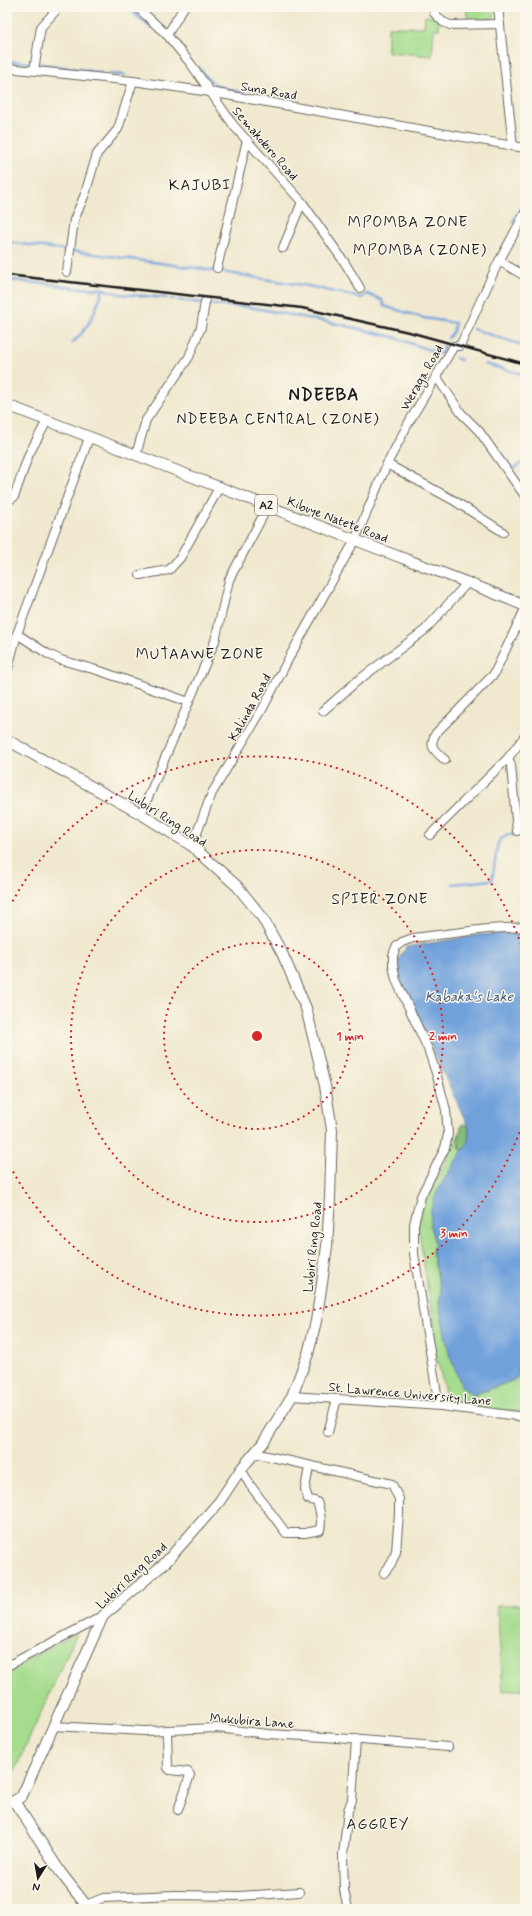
<svg xmlns="http://www.w3.org/2000/svg" width="532" height="1916" viewBox="0 0 532 1916" font-family="Mynerve,sans-serif">
<rect width="100%" height="100%" fill="#fbf7ec"/>
<filter id="ink" filterUnits="userSpaceOnUse"><feTurbulence type="fractalNoise" baseFrequency=".025" numOctaves="2"/><feDisplacementMap in="SourceGraphic" scale="8" xChannelSelector="R" yChannelSelector="G"/><feConvolveMatrix kernelMatrix="1 2 1 2 8 2 1 2 1" color-interpolation-filters="sRGB"/></filter>
<filter id="wash" filterUnits="userSpaceOnUse"><feTurbulence type="fractalNoise" baseFrequency=".012" numOctaves="4" result="noise"/><feDisplacementMap in="SourceGraphic" scale="16" xChannelSelector="R" yChannelSelector="G"/><feGaussianBlur stdDeviation="0.9" result="paint"/><feColorMatrix in="noise" values="0 0 0 0 0 0 0 0 0 0 0 0 0 0 0 0 0 1.4 0 .05"/><feComposite in="paint" operator="in"/></filter>
<g filter="url(#wash)">
<rect width="100%" height="100%" fill="#f0e9cf"/>
<g fill="#a5dc8d" stroke="#607c54">
<polygon points="466,7 490,7 495,10 494,18 468,22"/>
<polygon points="425,16 439,17 439,29 434,29 432,56 388,52 388,27 424,27"/>
<polygon points="458,1137 460,1148 463,1150 430,1226 435,1243 432,1252 441,1291 439,1303 473,1395 517,1379 519,1365 525,1363 525,1412 466,1407 452,1404 446,1398 443,1383 432,1338 434,1320 428,1292 418,1224 425,1202"/>
<polygon points="525,1604 525,1689 503,1691 497,1606"/>
<polygon points="77,1633 10,1781 7,1777 7,1670"/>
</g>
<polygon fill="#84bc78" stroke="#506c4a" points="462,1124 477,1127 468,1152 460,1149 458,1137"/>
<polygon fill="#71a1db" stroke="#465e7c" points="525,932 525,1363 519,1366 517,1379 473,1395 462,1387 449,1354 439,1303 441,1291 432,1252 435,1243 430,1226 431,1209 438,1189 468,1142 469,1128 395,969 402,953 407,947 479,935"/>
<g fill="none" stroke-linecap="round" stroke-linejoin="round">
<g stroke="#71a1db" stroke-width="2.5">
<polyline points="127,7 151,28"/>
<polyline points="171,32 181,46"/>
<polyline points="7,50 8,21"/>
<polyline points="7,61 30,63"/>
<polyline points="37,63 101,73"/>
<path d="M 198,67 C 214,88 220,87 244,93"/>
<polyline points="109,74 125,75"/>
<polyline points="513,222 525,203"/>
<polyline points="7,242 203,269 308,286 362,298 367,294 382,300 384,306 424,318 455,323 453,332 448,338"/>
<polyline points="7,279 32,283 44,283 74,288 103,289 120,294 167,298"/>
<polyline points="7,290 13,280"/>
<polyline points="171,299 174,299"/>
<polyline points="178,300 216,305 249,307 343,325 393,337 441,354 444,345"/>
<polyline points="473,329 525,346"/>
<path d="M 72,343 C 89,329 96,310 103,289"/>
<polyline points="456,358 461,360"/>
<polyline points="485,364 525,375"/>
<polyline points="510,472 525,460"/>
<path d="M 453,884 L 492,880 L 498,843 C 505,833 514,834 525,833"/>
</g>
</g>
</g>
<g filter="url(#ink)">
<g fill="none" stroke-linecap="round" stroke-linejoin="round">
<g stroke="#66645b" stroke-width="10">
<g id="minor">
<polyline points="137,7 167,35 191,64 234,126 302,202 345,263 360,288"/>
<polyline points="433,7 434,13 443,22 450,25 500,24"/>
<polyline points="498,7 513,146"/>
<polyline points="167,35 184,7"/>
<polyline points="7,68 133,81 210,92 525,148"/>
<polyline points="34,70 41,27 59,7"/>
<polyline points="283,248 302,202"/>
<polyline points="499,261 525,276"/>
<polyline points="217,268 247,140"/>
<polyline points="67,272 74,220 85,194 97,154 118,129 133,81"/>
<polyline points="436,376 461,413 479,431 525,496"/>
<polyline points="136,455 146,420 189,357 201,327 205,302"/>
<polyline points="387,464 453,500 503,532"/>
<polyline points="7,502 14,497 29,454 47,421"/>
<polyline points="140,575 169,570 180,558 220,486"/>
<polyline points="17,634 48,654 61,660 100,671 189,702"/>
<polyline points="7,672 17,634 89,438"/>
<polyline points="323,711 356,682 425,630 468,582"/>
<polyline points="508,758 511,765 517,831"/>
<path d="M 445,760 C 434,750 428,747 436,733 L 494,674 L 525,609"/>
<polyline points="141,814 215,641 229,580 268,506"/>
<polyline points="430,835 508,758 525,736"/>
<polyline points="192,846 212,793 262,710 290,656 355,540 387,464 409,422 454,346 460,346 496,267 525,213"/>
<polyline points="292,1396 441,1406 525,1417"/>
<polyline points="441,1406 437,1394 414,1254 414,1224 421,1196 445,1148 448,1134 446,1110 437,1076 428,1049 396,980 393,965 393,955 396,947 402,942 413,938 487,929 525,927"/>
<polyline points="328,1432 337,1399"/>
<polyline points="254,1453 392,1484 399,1499 399,1513 396,1552 391,1564 384,1573"/>
<path d="M 241,1469 L 250,1485 L 286,1533 L 305,1533 L 320,1530 C 322,1521 320,1510 317,1502 L 308,1499 L 305,1489 L 309,1467"/>
<polyline points="7,1666 103,1616"/>
<polyline points="53,1726 144,1731 217,1728 267,1734 324,1737 448,1747"/>
<polyline points="167,1731 168,1768 170,1770 188,1772 190,1775 178,1810"/>
<polyline points="86,1905 103,1898 175,1895 240,1896 299,1892"/>
<polyline points="348,1909 344,1890 343,1855 348,1810 352,1800 356,1739"/>
</g>
</g>
<g stroke="#66645b" stroke-width="12">
<g id="major">
<path d="M 7,405 C 130,453 253,500 376,548 C 426,567 476,585 525,606"/>
<polyline points="7,740 141,814 192,846 237,886 262,917 282,953 306,1008 325,1086 332,1130 330,1198 327,1246 322,1283 316,1321 308,1354 292,1396 263,1443 241,1469 219,1502 165,1563 103,1616 22,1796 14,1801 7,1803"/>
<polyline points="14,1801 61,1873 89,1909"/>
</g>
</g>
<use href="#minor" stroke="#fff" stroke-width="8"/>
<use href="#major" stroke="#fff" stroke-width="10"/>
<polyline stroke="#1c1c1c" stroke-width="2.5" points="7,275 302,308 413,333 525,364"/>
</g>
</g>
<g fill="none" stroke="#d62828" stroke-width="2" stroke-dasharray="2 4">
<circle cx="257" cy="1036" r="93"/>
<circle cx="257" cy="1036" r="186"/>
<path d="M525 1115A279 279 0 0 1 7 1160M7 912A279 279 0 0 1 525 957"/>
</g>
<g text-anchor="middle" stroke-width="3" stroke-linejoin="round" paint-order="stroke">
<rect fill="#fbf7ec" stroke="#5f5e5a" stroke-width="1" x="255" y="495" width="22" height="20" rx="3"/>
<g font-size="12" font-weight="bold" fill="#1c1c1c">
<text x="266" y="509">A2</text>
</g>
<g font-size="13" fill="#1c1c1c" stroke="#fbf7ec">
<text transform="translate(269 90) rotate(10)" y="5">Suna Road</text>
<text transform="translate(266 143) rotate(49)" y="5">Semakokiro Road</text>
<text transform="translate(421 377) rotate(-60)" y="5">Weraga Road</text>
<text transform="translate(338 519) rotate(21)" y="5">Kibuye Natete Road</text>
<text transform="translate(249 707) rotate(-61)" y="5">Kalinda Road</text>
<text transform="translate(168 818) rotate(33)" y="5">Lubiri Ring Road</text>
<text transform="translate(312 1247) rotate(-84)" y="5">Lubiri Ring Road</text>
<text transform="translate(410 1393) rotate(5)" y="5">St. Lawrence University Lane</text>
<text transform="translate(131 1575) rotate(-43)" y="5">Lubiri Ring Road</text>
<text transform="translate(252 1720) rotate(4)" y="5">Mukubira Lane</text>
</g>
<g font-size="14" font-style="italic" fill="#425872" stroke="#fbf7ec">
<text x="469" y="1001">Kabaka's Lake</text>
</g>
<g font-size="15" letter-spacing="1" fill="#1c1c1c" stroke="#fbf7ec">
<text x="200" y="190">KAJUBI</text>
<text x="408" y="227">MPOMBA ZONE</text>
<text x="420" y="255">MPOMBA (ZONE)</text>
<text x="278" y="424">NDEEBA CENTRAL (ZONE)</text>
<text x="200" y="659">MUTAAWE ZONE</text>
<text x="380" y="904">SPIER ZONE</text>
<text x="378" y="1829">AGGREY</text>
</g>
<g font-size="17" font-weight="bold" letter-spacing="1" fill="#1c1c1c" stroke="#fbf7ec">
<text x="324" y="400">NDEEBA</text>
</g>
</g>
<circle cx="257" cy="1036" r="6" fill="#d62828" stroke="#fbf7ec" stroke-width="2"/>
<g font-size="12" text-anchor="middle" font-weight="bold" fill="#d62828" stroke="#fbf7ec" stroke-width="3" stroke-linejoin="round" paint-order="stroke">
<text x="350" y="1040">1 min</text>
<text x="443" y="1040">2 min</text>
<text x="454" y="1237">3 min</text>
</g>
<rect width="532" height="1916" fill="none" stroke="#fbf7ec" stroke-width="24"/>
<g transform="translate(38 1878) rotate(191)" stroke="#fbf7ec" stroke-width="3" paint-order="stroke">
<path d="M0-3L7 15L0 10L-7 15Z" fill="#1c1c1c"/>
<text y="-6" font-size="11" font-weight="bold" text-anchor="middle" fill="#1c1c1c">N</text>
</g>
</svg>
